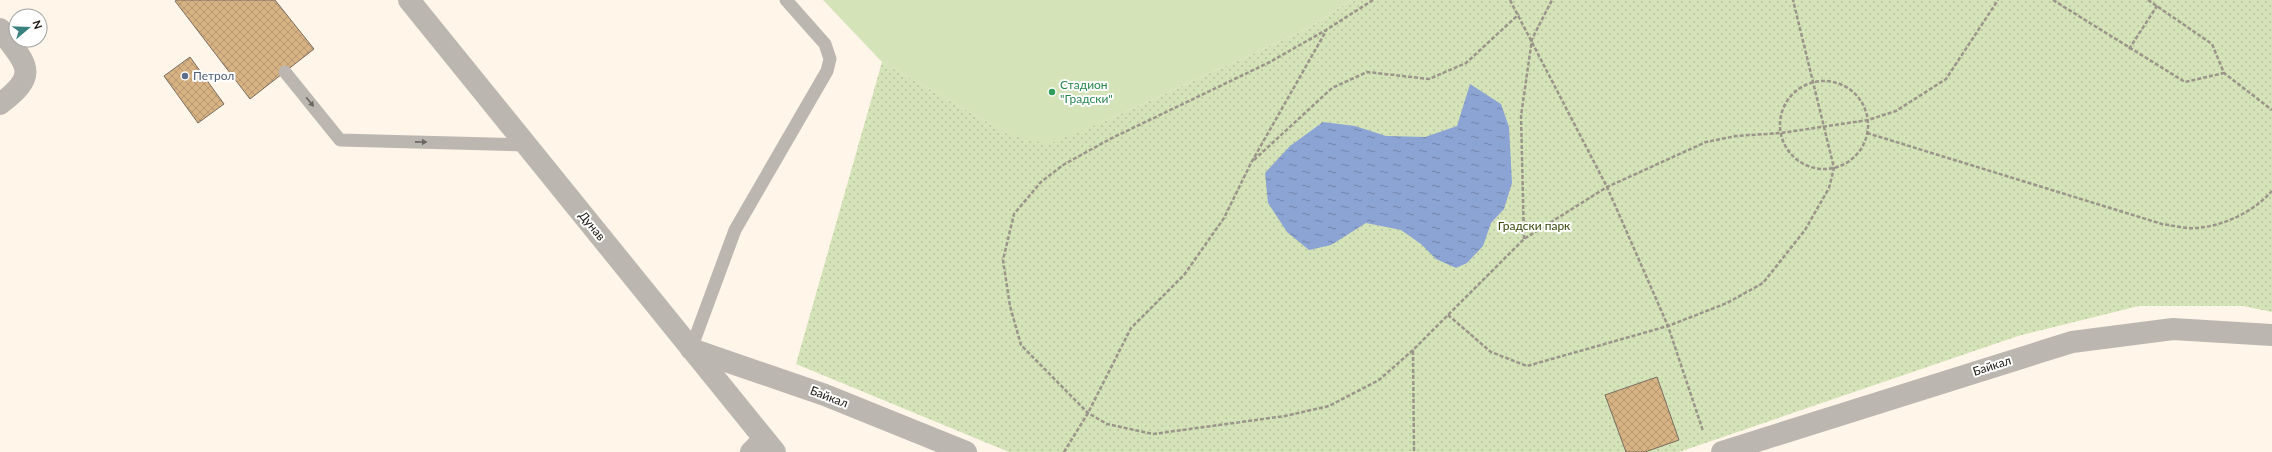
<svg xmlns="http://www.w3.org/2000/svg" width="2272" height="452" viewBox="0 0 2272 452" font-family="Lato,sans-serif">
<defs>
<pattern id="park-dots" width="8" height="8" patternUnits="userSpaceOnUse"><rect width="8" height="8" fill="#d5e3b8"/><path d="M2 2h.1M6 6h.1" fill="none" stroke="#b6c29d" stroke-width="1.8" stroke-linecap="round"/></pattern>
<pattern id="water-ripples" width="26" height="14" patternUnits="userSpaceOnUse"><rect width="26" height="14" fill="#8ca4d4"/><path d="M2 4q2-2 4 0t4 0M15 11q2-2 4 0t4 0" fill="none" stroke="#7284ab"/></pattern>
<pattern id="building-cross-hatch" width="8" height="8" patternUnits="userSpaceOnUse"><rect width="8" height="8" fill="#d7b283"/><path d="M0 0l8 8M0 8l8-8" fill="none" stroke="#b89870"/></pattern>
</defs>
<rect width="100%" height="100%" fill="#fff5e9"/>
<polygon fill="url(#park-dots)" points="1351,0 2272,0 2272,312 2243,306 2139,306 2018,336 1679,452 1009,452 796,364 882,62 1010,135 1103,122 1309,28"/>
<polygon fill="#d5e3b8" points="823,0 1351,0 1309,28 1103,122 1049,144 1010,135 882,62"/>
<polygon fill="url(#water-ripples)" points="1470,84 1501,104 1509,127 1512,183 1504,209 1491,223 1483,246 1467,263 1456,268 1436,259 1421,244 1401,230 1366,223 1331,245 1309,250 1287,232 1268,203 1265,173 1290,146 1323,122 1355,126 1386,136 1425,137 1457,126"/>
<g fill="url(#building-cross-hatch)" stroke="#786d60">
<polygon points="177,0 275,0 314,49 250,99 175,1"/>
<polygon points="190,57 224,104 198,123 164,76"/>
<polygon points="1657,377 1679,440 1645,452 1626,452 1605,395"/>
</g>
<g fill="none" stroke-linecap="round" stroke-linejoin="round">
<g stroke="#9b948b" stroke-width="2.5" stroke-dasharray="4 2" stroke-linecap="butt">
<polyline points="1373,0 1326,30 1270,62 1110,139 1063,165 1041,182 1014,214 1003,260 1010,306 1021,345 1088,413 1107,424 1153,434 1285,416 1329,406 1379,380 1413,350 1524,239 1607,187 1706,142 1736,136 1781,133 1868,120 1896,111 1946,79 1998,0"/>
<polyline points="1510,0 1607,187 1668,326 1703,431"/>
<polyline points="2053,0 2185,82 2224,73"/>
<polyline points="2148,0 2212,44 2224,73 2272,110"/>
<polyline points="2129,49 2157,6"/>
<circle cx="1824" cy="125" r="44"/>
<path d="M 1867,133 L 2162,224 C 2172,225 2185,229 2196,228 C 2224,226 2253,212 2272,191"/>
<polyline points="1254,160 1332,88 1367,72 1429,79 1466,63 1519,14"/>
<polyline points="1524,239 1521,116 1532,39 1552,0"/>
<polyline points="1448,315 1491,352 1527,366 1668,326 1727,303 1763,283 1805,230 1829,188 1834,168 1793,0"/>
<polyline points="1413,351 1414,452"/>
<polyline points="1064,452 1088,413 1131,328 1184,275 1224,218 1251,163 1326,31"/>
</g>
<g stroke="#bbb7b0" stroke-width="13">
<polyline points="285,72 340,140 526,145"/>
<polyline points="691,349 735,230 827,71 830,59 825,44 786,0"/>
</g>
<g stroke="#bbb7b0" stroke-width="22">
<polyline points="409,0 775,452"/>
<path d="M 0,29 C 26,65 41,73 0,104"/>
<polyline points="691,349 825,395 966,452"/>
<polyline points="751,452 764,439"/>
<polyline points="1722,452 2072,342 2173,329 2272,335"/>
</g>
</g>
<defs><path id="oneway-solid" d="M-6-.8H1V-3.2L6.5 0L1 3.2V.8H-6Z"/></defs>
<g fill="#6a6660">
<use href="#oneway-solid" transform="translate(310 102) rotate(51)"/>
<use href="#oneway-solid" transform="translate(421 142) rotate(1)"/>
</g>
<circle fill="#5c6f8a" stroke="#fff" stroke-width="1.5" cx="185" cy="76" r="4"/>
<circle fill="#2e9e5b" stroke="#fff" stroke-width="1.5" cx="1052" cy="92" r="4"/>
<g text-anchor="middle" stroke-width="4" stroke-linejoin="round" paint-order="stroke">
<g font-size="12" fill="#4e5e75" stroke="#fff" text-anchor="start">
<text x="193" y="80">Петрол</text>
</g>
<g font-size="12" fill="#27864d" stroke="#fff" text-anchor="start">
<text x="1060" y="89">Стадион<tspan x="1060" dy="14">"Градски"</tspan></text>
</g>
<g font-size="12" fill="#191510" stroke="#fff">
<text transform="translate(592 226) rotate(51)" y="4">Дунав</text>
<text transform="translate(1992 366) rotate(-18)" y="4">Байкал</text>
<text transform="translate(829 397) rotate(21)" y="4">Байкал</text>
</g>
<g font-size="12" fill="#374506" stroke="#fff">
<text x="1534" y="230">Градски парк</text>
</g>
</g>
<g transform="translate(28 28) rotate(71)"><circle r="19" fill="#ffffff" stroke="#a3a19f"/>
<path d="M0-3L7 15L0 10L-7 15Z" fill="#38817f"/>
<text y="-6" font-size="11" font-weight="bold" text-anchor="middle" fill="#191510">N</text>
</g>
</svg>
